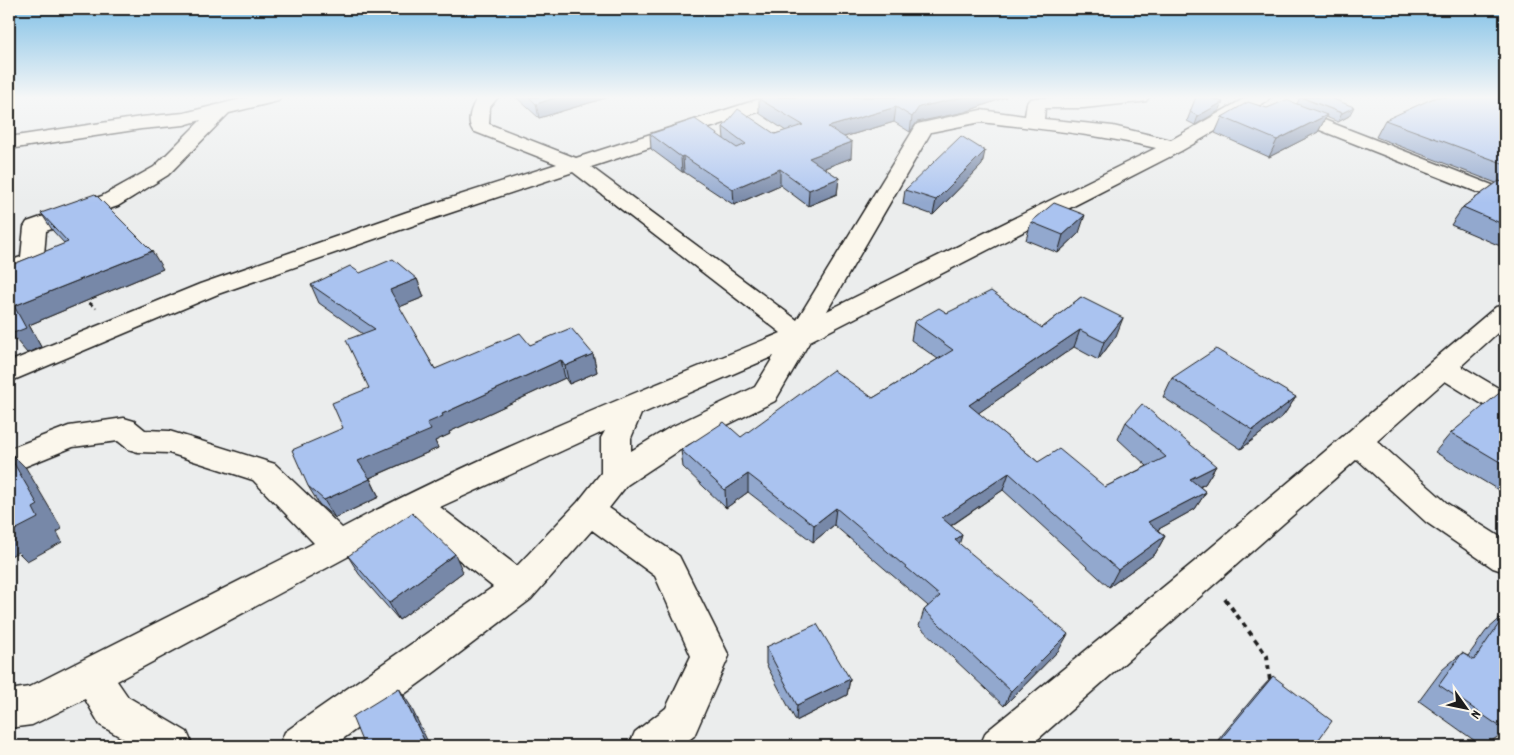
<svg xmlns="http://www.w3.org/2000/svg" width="1514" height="755" viewBox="0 0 1514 755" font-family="Dekko,sans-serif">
<rect width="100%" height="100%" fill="#ebeded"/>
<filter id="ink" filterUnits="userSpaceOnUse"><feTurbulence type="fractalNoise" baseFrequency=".02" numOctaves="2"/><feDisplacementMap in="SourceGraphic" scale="10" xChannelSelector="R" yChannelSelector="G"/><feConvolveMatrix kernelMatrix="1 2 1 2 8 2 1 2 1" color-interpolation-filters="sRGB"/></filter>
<g filter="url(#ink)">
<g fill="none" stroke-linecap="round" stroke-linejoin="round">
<g stroke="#1c1c1c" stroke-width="3">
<g id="street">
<path d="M 249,97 L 281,97 L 278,101 L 229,113 L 168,175 L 118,206 L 46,231 C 43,266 46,268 9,276 L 9,261 L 21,257 L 24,227 L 27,222 L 102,196 L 154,167 L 201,120 L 184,125 L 141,129 L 9,149 L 9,137 L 141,117 L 184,113 Z"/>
<path d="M 478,97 L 498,97 L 490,107 L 489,124 L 576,158 L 766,97 L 794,97 L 791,101 L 591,167 L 797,320 L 917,124 L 981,110 L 1025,116 L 1027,103 L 1030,99 L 1036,98 L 1149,97 L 1146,101 L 1140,102 L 1083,108 L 1045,108 L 1044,119 L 1113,126 L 1171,140 L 1247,97 L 1270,97 L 1267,101 L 1181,151 L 810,341 L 775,401 L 689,444 L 627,485 L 609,508 L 679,556 L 729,656 L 694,736 L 681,746 L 629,746 L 635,732 L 666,708 L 691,656 L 655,576 L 592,530 L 531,599 L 436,671 L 333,746 L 279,746 L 285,732 L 493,587 L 412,522 L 117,681 L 128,697 L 187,732 L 193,746 L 136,746 L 100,725 L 85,699 L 32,725 L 9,728 L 9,690 L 29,687 L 314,543 L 253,480 L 169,453 L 138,452 L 128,449 L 118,441 L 73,447 L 9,473 L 9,449 L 69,426 L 124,418 L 134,421 L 145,430 L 169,431 L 275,464 L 342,528 C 483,453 633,394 781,333 L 573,172 L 423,222 L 218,294 L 9,382 L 9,362 L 200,284 L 407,212 L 557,164 L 473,131 C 466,121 471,107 478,97 ZM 981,122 C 1039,129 1098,134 1156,148 L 827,311 L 931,132 ZM 774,356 L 755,387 L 669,428 L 631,451 L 631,438 L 641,414 ZM 605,431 L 601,438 L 601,473 L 578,502 L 517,566 L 440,507 Z"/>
<polygon points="1288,106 1505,190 1505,203 1282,115 1279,111 1282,107"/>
<polygon points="1505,305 1505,326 1461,366 1505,392 1505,415 1495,412 1445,381 1377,441 1448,504 1505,540 1505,572 1493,568 1426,522 1357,459 1030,746 980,746 986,732 1194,562 1496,307"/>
</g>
</g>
<polyline stroke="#1c1c1c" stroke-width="3" stroke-dasharray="4 4" stroke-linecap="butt" points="83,298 96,308"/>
<polyline stroke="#1c1c1c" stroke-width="4" stroke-dasharray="5 5" stroke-linecap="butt" points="1225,599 1267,656 1270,681"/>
<use href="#street" fill="#fbf7ec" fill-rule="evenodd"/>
</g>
<g fill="#92a8ce" stroke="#1c1c1c">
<polygon points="516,97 609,97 539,118"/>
<polygon points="763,97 1006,97 965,112 917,122 910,132 894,122 844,137 851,158 824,168 839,178 837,194 808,206 780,185 734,205 684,172 682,172 651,149 650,134 724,139 723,127 775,134 786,131 759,113 759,99"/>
<polygon points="1196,97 1223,102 1219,111 1195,125 1187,121"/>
<polygon points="1300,97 1349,116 1338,122 1326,117 1318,132 1269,157 1215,133 1222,117 1297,104"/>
<polygon points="1505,97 1505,248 1451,225 1463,207 1496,183 1376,137 1385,120"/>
<polygon points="982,165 933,215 903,204 905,190"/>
<polygon points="41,213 163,269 29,325 41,347 27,353 9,266 65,244 53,231"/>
<polygon points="1031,222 1079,233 1058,253 1026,240"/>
<polygon points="417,279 424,297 399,307 435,369 530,345 593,354 597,372 569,384 565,378 449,432 450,434 435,441 438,448 370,478 379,497 335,518 319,504 308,486 343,428 369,388 363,334 319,303 311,285"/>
<polygon points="1081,297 1116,336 1098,360 1074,347 978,413 1038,462 1105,487 1147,466 1118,439 1126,422 1216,466 1205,484 1200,487 1206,492 1195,509 1157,530 1165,536 1155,554 1109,587 1003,490 951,526 962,535 959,543 1059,650 1004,706 919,626 924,610 928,606 834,525 813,542 748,492 726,508 683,467 681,450 741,437 873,398 938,359 911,340 914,322 947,313 1042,328"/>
<polygon points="1172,378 1296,397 1283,416 1241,449 1163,397"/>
<polygon points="1505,391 1505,494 1435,452 1451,433"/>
<polygon points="348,556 463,572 399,620 359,574"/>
<polygon points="1505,614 1505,732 1484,746 1482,746 1419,701 1442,670 1462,653 1468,656 1486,631"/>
<polygon points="766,647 850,679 847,695 796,721 766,664"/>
<polygon points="1273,676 1314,746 1213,746 1257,693"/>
</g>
<g fill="#7788a8" stroke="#1c1c1c">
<polygon points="558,97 609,97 539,118 536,104"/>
<polygon points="964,97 1006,97 965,112 917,122 910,132 912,117 919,107"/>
<polygon points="1223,102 1219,111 1195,125 1198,116"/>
<polygon points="896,107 894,122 827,142 828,127"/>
<polygon points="1354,107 1349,116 1338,122 1342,113"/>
<polygon points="1327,115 1318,132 1269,157 1277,140"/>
<polygon points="852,142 851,158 809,174 809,158"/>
<polygon points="985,151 982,165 933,215 936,200"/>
<polygon points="683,156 684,172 682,172 681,157"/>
<polygon points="780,169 780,185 734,205 733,189"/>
<polygon points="839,178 837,194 808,206 809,190"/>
<polygon points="1085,215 1079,233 1058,253 1063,235"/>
<polygon points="152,251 163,269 29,325 41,347 27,353 11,334 14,306"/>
<polygon points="417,279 424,297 397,308 390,290"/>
<polygon points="1123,318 1116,336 1098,360 1104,342"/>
<polygon points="1080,330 1074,347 964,423 969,405"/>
<polygon points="593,354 597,372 569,384 565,366"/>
<polygon points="561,360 565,378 449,432 450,434 435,441 438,448 367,479 358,461 442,414"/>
<polygon points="1296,397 1283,416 1241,449 1253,430"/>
<polygon points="9,451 26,468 62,529 57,532 62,542 27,561 18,552 9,557"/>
<polygon points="1216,466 1205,484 1179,496 1190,479"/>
<polygon points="1009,473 1003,490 937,535 942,518"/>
<polygon points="748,474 748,492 726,508 725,490"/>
<polygon points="370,479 379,497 335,518 324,500"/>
<polygon points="1206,492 1195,509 1139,540 1148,522"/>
<polygon points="836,508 834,525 813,542 814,525"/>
<polygon points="962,535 957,552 955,540"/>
<polygon points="1165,536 1155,554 1109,587 1118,570"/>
<polygon points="455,554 463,572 399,620 389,603"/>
<polygon points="1068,634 1059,650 1004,706 1011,691"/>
<polygon points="850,679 847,695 796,721 797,705"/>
<polygon points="399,688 410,705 430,746 427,746"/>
</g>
<g fill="#aac3f0" stroke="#1c1c1c">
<polygon points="529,97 558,97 536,104"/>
<polygon points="763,97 964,97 919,107 912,117 896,107 828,127 852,142 809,158 839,178 809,190 780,169 733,189 683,156 681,157 650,134 695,119 737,148 746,144 723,127 738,109 775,134 803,125 759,99"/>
<polygon points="1196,97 1208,97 1223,102 1198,116 1190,112"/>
<polygon points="1301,97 1328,97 1354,107 1342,113"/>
<polygon points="1436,97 1505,97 1505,164 1385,120"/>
<polygon points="1286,100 1327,115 1277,140 1222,117 1248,102 1267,108"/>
<polygon points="961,136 985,151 936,200 905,190"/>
<polygon points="1499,181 1505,183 1505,225 1463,207"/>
<polygon points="95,194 152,251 14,306 26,328 11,334 9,331 9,266 68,242 41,213"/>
<polygon points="1054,203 1085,215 1063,235 1031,222"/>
<polygon points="393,259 417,279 390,290 435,369 520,333 530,345 571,328 593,354 565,366 561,360 442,414 443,416 427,423 431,430 358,461 370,479 324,500 308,486 292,450 343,428 332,403 369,388 346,340 375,329 311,285 350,266 360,273"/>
<polygon points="991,291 1042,328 1081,297 1123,318 1104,342 1080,330 969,405 1038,462 1059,449 1105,487 1166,457 1126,422 1142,404 1216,466 1190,479 1206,492 1148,522 1165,536 1118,570 1009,473 942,518 962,535 955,540 1068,634 1011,691 924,610 940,596 836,508 814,525 748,474 725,490 681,450 724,422 741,437 833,370 873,398 953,350 914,322 939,308 947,313"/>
<polygon points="1216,349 1296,397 1253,430 1172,378"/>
<polygon points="1503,390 1505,391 1505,465 1451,433"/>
<polygon points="9,455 38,505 33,508 38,518 9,533"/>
<polygon points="412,513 455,554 389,603 348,556"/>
<polygon points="1505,615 1505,730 1439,685 1462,653 1474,660"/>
<polygon points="817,624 850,679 797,705 766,647"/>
<polygon points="1273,676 1332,721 1314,746 1215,746"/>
<polygon points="399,688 427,746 364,746 352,717"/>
</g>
</g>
<linearGradient id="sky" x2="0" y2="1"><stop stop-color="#80c0e6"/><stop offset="0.48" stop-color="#f6f7f7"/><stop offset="1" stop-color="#f6f7f7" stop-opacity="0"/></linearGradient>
<rect width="1514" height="203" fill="url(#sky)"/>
<rect width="1514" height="755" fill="none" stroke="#fbf7ec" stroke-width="30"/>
<rect x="15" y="15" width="1484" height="725" fill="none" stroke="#1c1c1c" stroke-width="2" filter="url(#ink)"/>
<g transform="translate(1466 708) rotate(123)" stroke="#fbf7ec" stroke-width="4" paint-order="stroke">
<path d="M0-4L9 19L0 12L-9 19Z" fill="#1c1c1c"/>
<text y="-8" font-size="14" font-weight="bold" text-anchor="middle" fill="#1c1c1c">N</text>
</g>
</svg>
